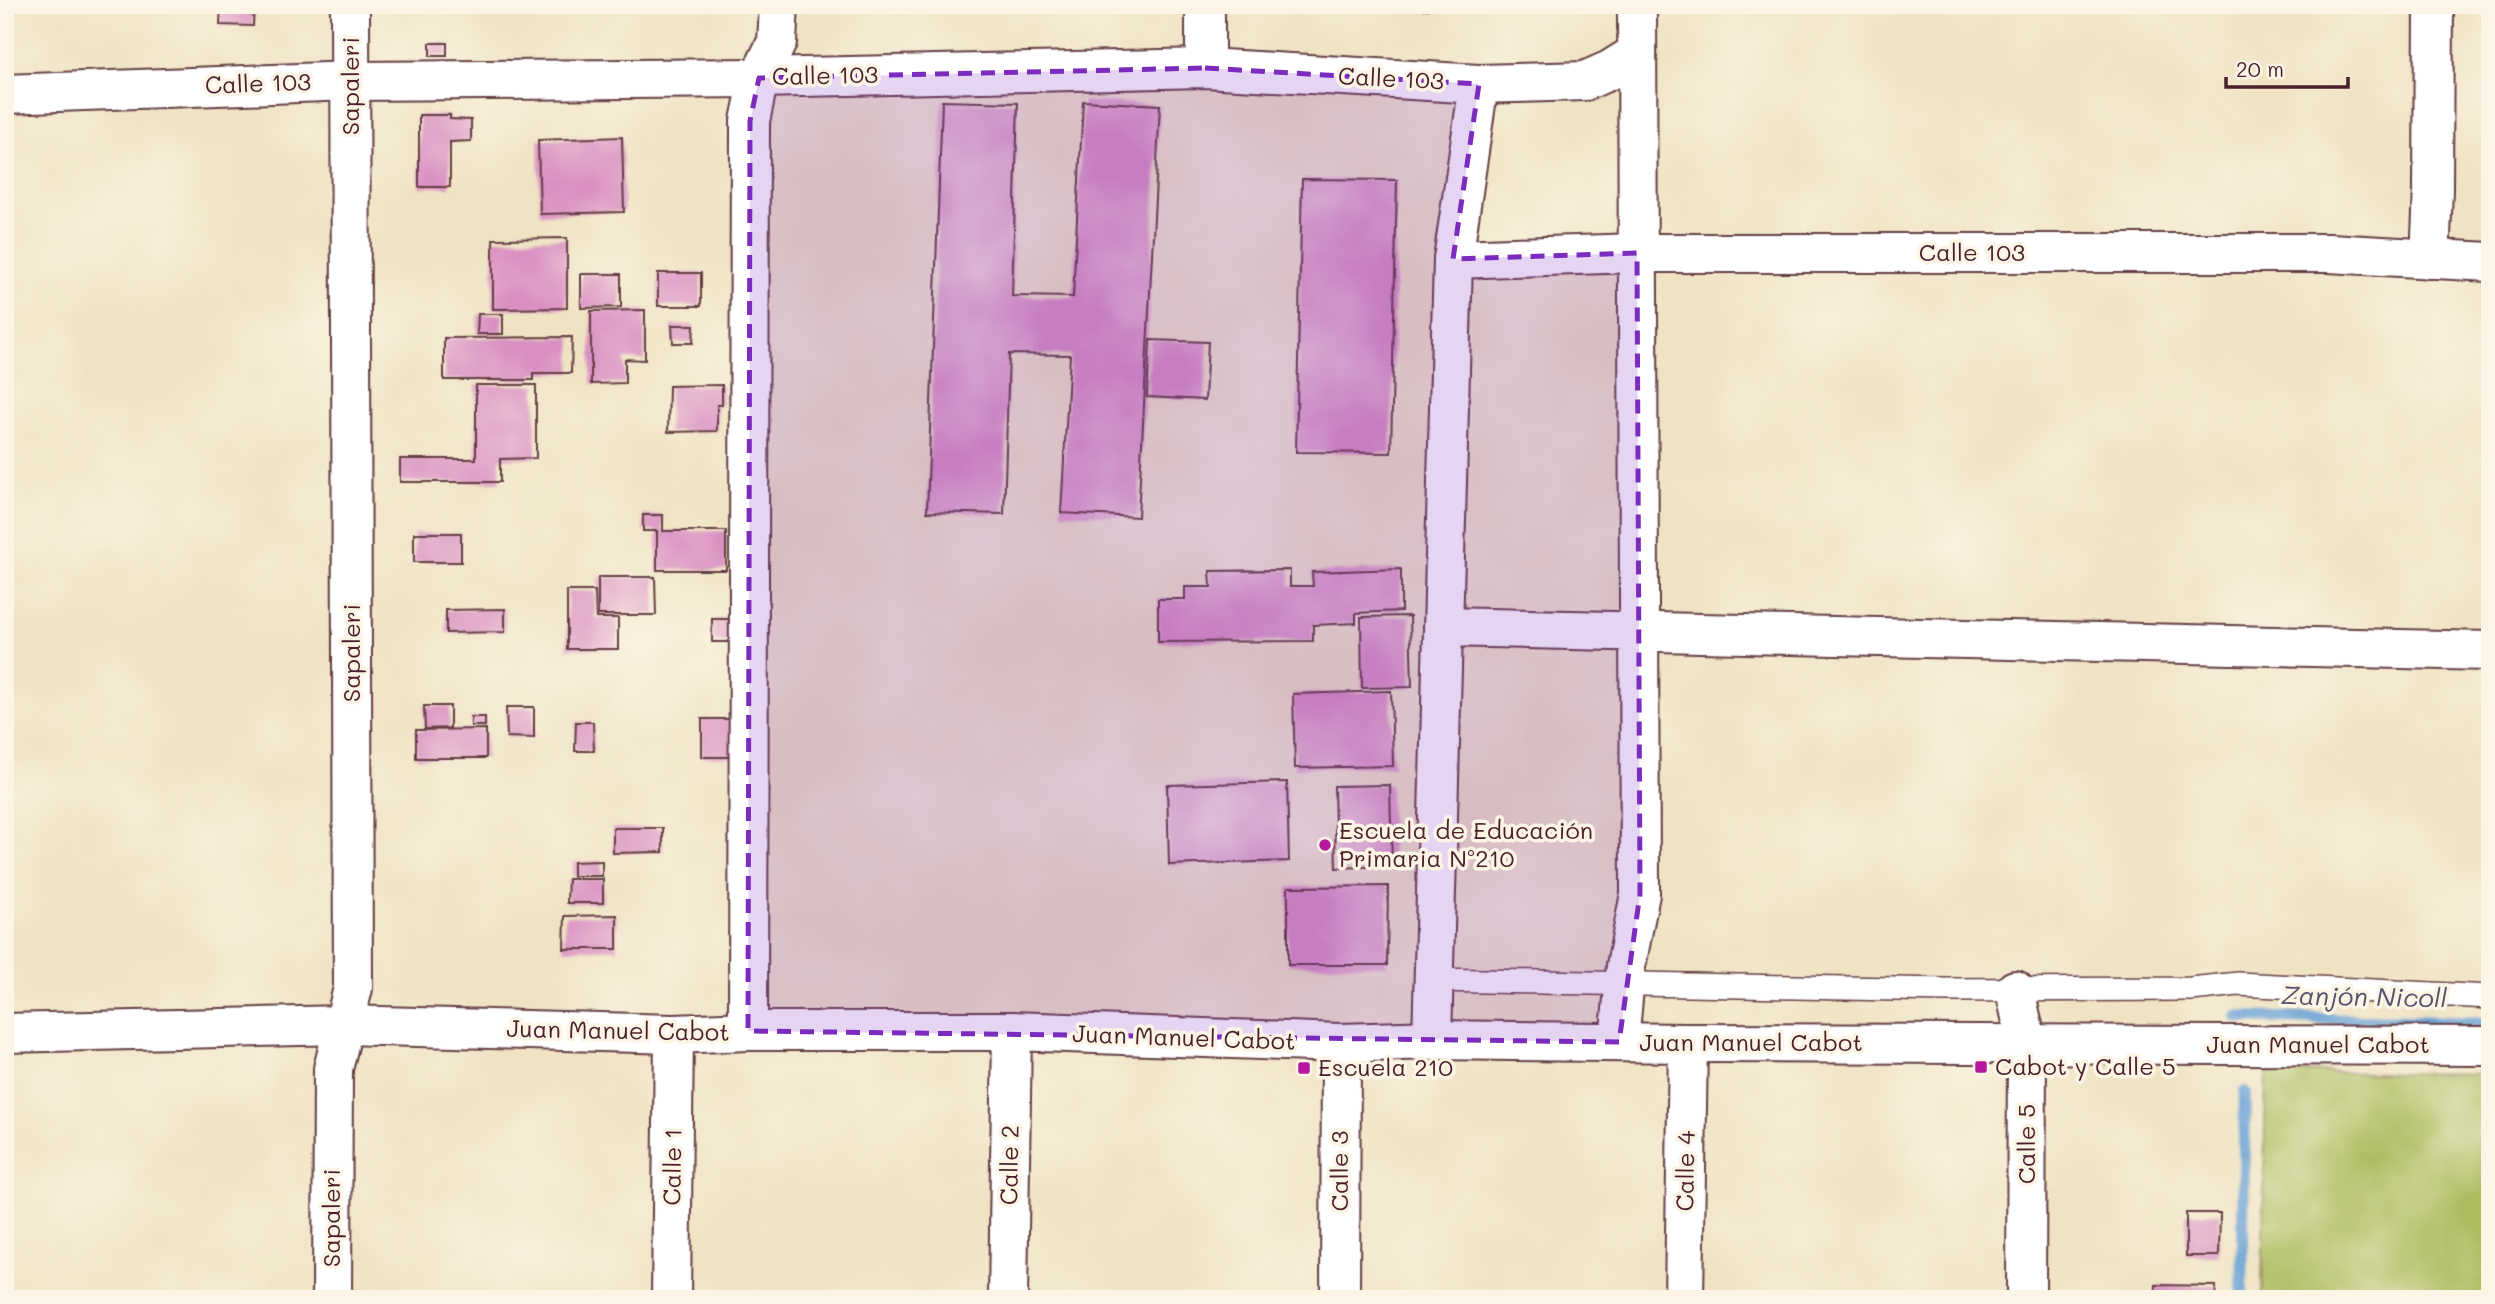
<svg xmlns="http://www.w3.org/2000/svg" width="2495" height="1304" viewBox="0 0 2495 1304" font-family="Mali,sans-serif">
<rect width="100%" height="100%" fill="#fcf5e5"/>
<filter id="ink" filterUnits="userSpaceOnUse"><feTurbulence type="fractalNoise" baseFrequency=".0143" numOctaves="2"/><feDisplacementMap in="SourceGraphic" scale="14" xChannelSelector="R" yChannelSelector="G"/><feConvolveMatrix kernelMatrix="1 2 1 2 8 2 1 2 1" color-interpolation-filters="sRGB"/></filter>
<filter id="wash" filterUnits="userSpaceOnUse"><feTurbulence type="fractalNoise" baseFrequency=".00686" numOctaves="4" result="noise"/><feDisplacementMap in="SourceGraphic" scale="28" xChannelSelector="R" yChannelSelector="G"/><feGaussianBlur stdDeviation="1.57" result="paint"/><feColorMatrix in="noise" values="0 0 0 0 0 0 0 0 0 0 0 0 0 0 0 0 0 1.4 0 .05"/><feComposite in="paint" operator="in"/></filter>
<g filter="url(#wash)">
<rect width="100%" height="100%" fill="#efe3c3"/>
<polygon fill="#aebd60" stroke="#7c6e46" stroke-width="2" points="2266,1072 2490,1074 2490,1299 2262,1299"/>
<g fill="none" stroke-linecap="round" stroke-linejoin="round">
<g stroke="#66a0d5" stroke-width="12">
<polyline points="2237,1017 2490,1023"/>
<polyline points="2242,1299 2245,1092"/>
</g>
</g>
<g id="blocks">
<g fill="#da91c2">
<polygon points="221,5 254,8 253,26 220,25"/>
<rect x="452" y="5" width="30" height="5"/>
<rect x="484" y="5" width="34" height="5"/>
<rect x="1391" y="5" width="37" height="4"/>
<rect x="430" y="43" width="17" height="13"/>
<polygon points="942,101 1018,103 1012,296 1073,297 1083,101 1160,105 1138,517 1061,513 1070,355 1009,354 1004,514 927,512"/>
<polygon points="419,115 450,115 450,119 471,120 471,141 450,142 450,187 419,187"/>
<polygon points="622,137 624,212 540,214 538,140"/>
<polygon points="1302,179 1397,180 1391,453 1296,452"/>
<polygon points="567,238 567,308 493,309 493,239"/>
<rect x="658" y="273" width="43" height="33"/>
<polygon points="581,274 621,274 621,307 581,308"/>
<polygon points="645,310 645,360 625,359 625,383 591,384 591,311"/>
<polygon points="478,314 503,314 503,334 477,334"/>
<polygon points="672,325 694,325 693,343 673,343"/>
<polygon points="572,337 571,373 533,373 533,380 444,380 444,338"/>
<polygon points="1150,340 1208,342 1205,400 1147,397"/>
<polygon points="476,385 536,385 536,458 500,459 500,482 400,482 400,459 476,459"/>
<polygon points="722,385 722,405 717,405 717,431 668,432 669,386"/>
<polygon points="643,515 663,515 663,531 726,531 726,570 657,570 657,531 643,531"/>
<rect x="414" y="533" width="47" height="29"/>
<polygon points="1401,569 1401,611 1356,613 1356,623 1313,625 1313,641 1158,642 1158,599 1185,599 1185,587 1211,587 1210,571 1290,570 1290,586 1313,586 1312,572"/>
<polygon points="598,577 655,577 656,615 598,615"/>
<polygon points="567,591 595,591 596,618 618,618 618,649 567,649"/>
<polygon points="505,609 505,632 446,633 446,610"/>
<polygon points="1410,616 1412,687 1362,688 1361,617"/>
<rect x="712" y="619" width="20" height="23"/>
<polygon points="1391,691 1393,766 1295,768 1293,694"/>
<polygon points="424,706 450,706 450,728 425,729"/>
<polygon points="506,707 534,707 534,738 507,737"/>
<rect x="471" y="717" width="14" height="9"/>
<rect x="702" y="719" width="33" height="38"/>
<polygon points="576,722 593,722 594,751 575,751"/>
<polygon points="486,729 486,758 416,758 416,730"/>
<polygon points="1287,782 1289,861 1169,865 1167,785"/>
<polygon points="1390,785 1392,866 1336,868 1334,786"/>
<polygon points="613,828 663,828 663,852 613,853"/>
<polygon points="602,861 602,876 573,876 573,862"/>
<polygon points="568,879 603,879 603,903 567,903"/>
<polygon points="1388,886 1387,965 1288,965 1288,887"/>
<polygon points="617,915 617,949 564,949 565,916"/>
<polygon points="2186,1213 2220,1213 2219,1256 2186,1256"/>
<polygon points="2156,1285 2216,1286 2215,1299 2155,1299"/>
</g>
</g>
</g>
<g filter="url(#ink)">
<use href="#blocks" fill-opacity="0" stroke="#633c42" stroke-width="2"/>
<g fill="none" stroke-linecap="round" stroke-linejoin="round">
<g stroke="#633c42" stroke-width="26">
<polyline id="service" points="1434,980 1945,990 2191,989 2238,984 2490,997"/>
</g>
<g stroke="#633c42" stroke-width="42">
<g id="minor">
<polyline points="1205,5 1205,68"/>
<polyline points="5,94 351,81 759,78 1205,68 1479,84 1585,81 1610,70 1637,53"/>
<polyline points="1453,259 1637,253 2329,253 2490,262"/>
<polyline points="2430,259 2433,190 2434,5"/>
<polyline points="1443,627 2490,651"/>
<polyline points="2015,990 2027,1044 2026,1299"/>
<polyline points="748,1031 750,121 759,78 777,42 779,5"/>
<polyline points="5,1033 344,1025 674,1034 748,1031 1012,1031 1341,1043 1432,1040 1688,1043 2490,1046"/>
<polyline points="1432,1040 1453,259 1479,84"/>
<polyline points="1619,1042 1626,966 1640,894 1637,5"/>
<polyline points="332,1299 333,1069 353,988 350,5"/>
<polyline points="671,1299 674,1034"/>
<polyline points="1008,1299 1012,1031"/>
<polyline points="1340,1299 1341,1043"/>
<polyline points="1684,1299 1688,1043"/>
</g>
</g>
<use href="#service" stroke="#fff" stroke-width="23"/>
<use href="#minor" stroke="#fff" stroke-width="38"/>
</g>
</g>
<path fill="#7b2cbf" fill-opacity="0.2" stroke="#7b2cbf" stroke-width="5" stroke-dasharray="14 9" stroke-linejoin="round" d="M 1205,68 L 1479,84 L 1453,259 L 1637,253 L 1640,894 L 1619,1042 L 748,1031 L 750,121 L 759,78 Z"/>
<g fill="#b5179e" stroke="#fcf5e5" stroke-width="2.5">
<circle cx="1325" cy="845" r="7"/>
<rect x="1974" y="1060" width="14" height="14" rx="3.5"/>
<rect x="1297" y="1061" width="14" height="14" rx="3.5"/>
</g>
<g text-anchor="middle" stroke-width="7" stroke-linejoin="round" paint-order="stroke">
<g font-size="24" fill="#4a1f2b" stroke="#fcf5e5">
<text transform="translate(825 76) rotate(-1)" y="8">Calle 103</text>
<text transform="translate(1391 79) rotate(3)" y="8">Calle 103</text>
<text transform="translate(258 84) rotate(-2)" y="8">Calle 103</text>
<text transform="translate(351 86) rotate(-90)" y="8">Sapaleri</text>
<text x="1972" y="261">Calle 103</text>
<text transform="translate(352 653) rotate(-90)" y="8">Sapaleri</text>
<text transform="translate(618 1031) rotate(1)" y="8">Juan Manuel Cabot</text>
<text transform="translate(1184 1038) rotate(2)" y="8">Juan Manuel Cabot</text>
<text x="1751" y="1051">Juan Manuel Cabot</text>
<text x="2318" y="1053">Juan Manuel Cabot</text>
<text transform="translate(2027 1144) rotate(-90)" y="8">Calle 5</text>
<text transform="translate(1010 1165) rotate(-89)" y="8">Calle 2</text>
<text transform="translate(673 1167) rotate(-89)" y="8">Calle 1</text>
<text transform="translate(1340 1171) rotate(-90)" y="8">Calle 3</text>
<text transform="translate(1686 1171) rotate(-89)" y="8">Calle 4</text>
<text transform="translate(332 1218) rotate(-90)" y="8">Sapaleri</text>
</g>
<g font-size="24" fill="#4a1f2b" stroke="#fcf5e5" text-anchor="start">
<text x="1339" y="839">Escuela de Educación<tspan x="1339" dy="28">Primaria Nº210</tspan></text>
<text x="1995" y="1075">Cabot y Calle 5</text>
<text x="1318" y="1076">Escuela 210</text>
</g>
<g font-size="26" font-style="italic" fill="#55536f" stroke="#fcf5e5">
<text transform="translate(2364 997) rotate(1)" y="9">Zanjón Nicoll</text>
</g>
</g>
<rect width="2495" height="1304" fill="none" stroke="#fcf5e5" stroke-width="28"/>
<path d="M2226 77v10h122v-10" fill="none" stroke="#4a1f2b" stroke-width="3.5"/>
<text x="2236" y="77" font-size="21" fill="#4a1f2b" stroke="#fcf5e5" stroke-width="5" paint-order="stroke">20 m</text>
</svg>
